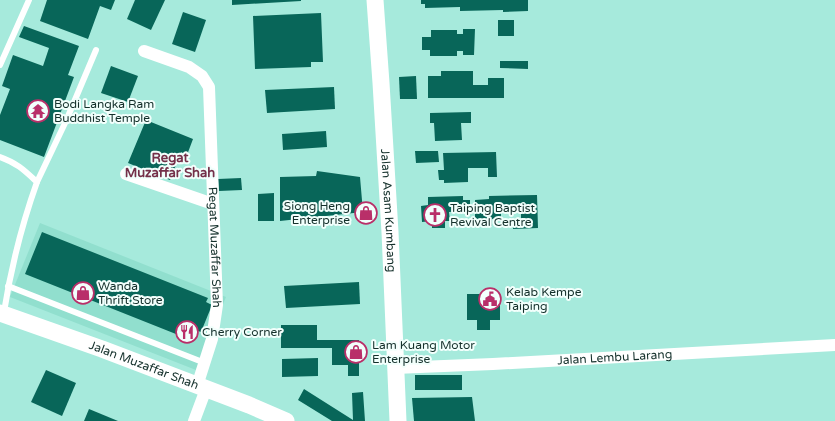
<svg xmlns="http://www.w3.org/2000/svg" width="835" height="421" viewBox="0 0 835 421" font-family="'Varela Round',sans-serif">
<rect width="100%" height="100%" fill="#a6eadc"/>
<polygon fill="#91dfce" points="40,223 226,297 196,370 10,297"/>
<g fill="#086659">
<polygon points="47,0 115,0 111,10 100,6 88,39 40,21"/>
<polygon points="135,0 165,0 151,30 127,19"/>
<polygon points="232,0 301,0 301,1 232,5"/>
<polygon points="421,0 528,0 528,11 503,12 503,10 460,11 460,7 425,8 425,4 421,4"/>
<polygon points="183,12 206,20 195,52 172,44"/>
<polygon points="321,13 323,62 311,62 311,67 255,69 253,16"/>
<rect x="498" y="20" width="16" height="16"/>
<polygon points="24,26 79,46 68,75 74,77 44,157 0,140 0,115 10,89 2,86 13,55 43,66 49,48 19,37"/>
<polygon points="463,29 475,29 474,55 463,55 463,51 457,51 457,56 430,56 430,50 422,50 422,37 431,37 431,30 457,30 457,34 463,34"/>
<polygon points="500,61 528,61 528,69 500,68"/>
<polygon points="111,66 138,76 128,102 101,93"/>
<polygon points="441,71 473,71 473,85 488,85 488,78 504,78 504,98 428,98 428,76 441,76"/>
<polygon points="416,76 417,99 400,99 399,77"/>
<polygon points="334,87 335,109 267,113 265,90"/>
<polygon points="471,112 471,123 461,123 462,140 435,141 434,123 430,123 430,113"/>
<polygon points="146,120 193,139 187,155 181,152 170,180 128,163"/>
<polygon points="326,131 327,147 283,150 282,134"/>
<polygon points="415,151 438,151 439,162 416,163"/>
<polygon points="496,152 497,177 488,177 488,168 468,168 468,182 444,183 444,180 439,180 438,170 444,170 443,153"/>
<polygon points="317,171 360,177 363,212 280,221 280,177 316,176"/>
<polygon points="241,178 242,190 219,191 218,179"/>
<polygon points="274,193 274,221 258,221 258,194"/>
<polygon points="537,195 538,228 513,229 513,221 521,220 521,208 501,208 501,218 492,219 492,226 481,227 481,219 475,219 475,200 489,199 489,196"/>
<polygon points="463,196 463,200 470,200 470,211 449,212 450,221 445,221 445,228 432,228 432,221 422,222 421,206 428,205 428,197"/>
<polygon points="42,232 208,298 206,302 212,305 201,332 195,330 191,340 25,274"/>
<polygon points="359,282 360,304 286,308 284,286"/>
<polygon points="467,294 500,294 500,320 490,320 490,330 477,330 477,320 467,320"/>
<polygon points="281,325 317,325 317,340 359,340 359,376 348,376 348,365 332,365 332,348 281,348"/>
<polygon points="318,358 318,376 282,377 282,359"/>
<polygon points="46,370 76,383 62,416 31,402"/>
<rect x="415" y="375" width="47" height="15"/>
<polygon points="304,389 353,420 352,393 363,392 365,421 332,421 298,400"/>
<polygon points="472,397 475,421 414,421 412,398"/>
<polygon points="89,409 118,421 84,421"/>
</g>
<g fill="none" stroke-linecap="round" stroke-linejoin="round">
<g stroke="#fff" stroke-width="6">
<polyline points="0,65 29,0"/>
<path d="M 0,157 C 17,163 24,170 37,182 C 22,224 11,268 4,312"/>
<polyline points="37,182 66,121 96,50"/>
<polyline points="8,286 205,363"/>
</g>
<g stroke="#fff" stroke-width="12">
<path id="s1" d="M 144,51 L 189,67 L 202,76 L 209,87 L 217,305 L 212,339 L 197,386"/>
<polyline points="126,174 213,204"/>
<path id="s2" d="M 395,368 L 493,364 L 835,345"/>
<polyline points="194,421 206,389"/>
</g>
<g stroke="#fff" stroke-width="17">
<path id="s3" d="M 375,0 L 381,83 L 390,232 L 398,421"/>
<path id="s4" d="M 0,313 L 102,349 L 249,405 L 286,421"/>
</g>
</g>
<defs>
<g id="temple-ring" transform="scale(1.15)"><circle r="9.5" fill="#f2fffc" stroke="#b92f69" stroke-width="1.5"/><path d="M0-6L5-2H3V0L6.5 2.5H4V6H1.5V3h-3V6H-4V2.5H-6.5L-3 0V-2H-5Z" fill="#b92f69"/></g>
<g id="shop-ring" transform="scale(1.15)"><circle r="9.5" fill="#f2fffc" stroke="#b92f69" stroke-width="1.5"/><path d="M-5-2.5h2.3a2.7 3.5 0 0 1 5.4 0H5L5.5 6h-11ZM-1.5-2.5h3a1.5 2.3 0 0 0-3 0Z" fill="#b92f69"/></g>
<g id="church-ring" transform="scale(1.15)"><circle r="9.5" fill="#f2fffc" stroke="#b92f69" stroke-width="1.5"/><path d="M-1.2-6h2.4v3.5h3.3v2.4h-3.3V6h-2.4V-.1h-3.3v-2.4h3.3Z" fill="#b92f69"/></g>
<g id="civic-ring" transform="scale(1.15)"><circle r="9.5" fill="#f2fffc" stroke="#b92f69" stroke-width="1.5"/><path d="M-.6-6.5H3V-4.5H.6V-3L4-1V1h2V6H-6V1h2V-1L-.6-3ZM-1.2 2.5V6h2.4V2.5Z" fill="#b92f69"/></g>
<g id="restaurant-ring" transform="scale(1.15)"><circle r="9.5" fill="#f2fffc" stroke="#b92f69" stroke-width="1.5"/><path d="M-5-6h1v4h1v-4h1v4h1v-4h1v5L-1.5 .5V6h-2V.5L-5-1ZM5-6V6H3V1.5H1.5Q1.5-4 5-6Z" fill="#b92f69"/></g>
</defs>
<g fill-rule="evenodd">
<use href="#temple-ring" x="38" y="111"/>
<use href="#shop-ring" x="366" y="213"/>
<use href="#church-ring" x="435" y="215"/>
<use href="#shop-ring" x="83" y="293"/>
<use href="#civic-ring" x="490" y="299"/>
<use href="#restaurant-ring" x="187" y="332"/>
<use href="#shop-ring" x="356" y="352"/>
</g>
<g text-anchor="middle" stroke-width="4" stroke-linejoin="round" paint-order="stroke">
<g font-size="12" fill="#14302b" stroke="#f2fffc" text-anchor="start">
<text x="54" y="108">Bodi Langka Ram<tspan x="54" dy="14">Buddhist Temple</tspan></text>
<text x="350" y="210" text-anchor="end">Siong Heng<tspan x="350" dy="14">Enterprise</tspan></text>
<text x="450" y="212">Taiping Baptist<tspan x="450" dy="14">Revival Centre</tspan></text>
<text x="98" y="290">Wanda<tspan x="98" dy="14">Thrift Store</tspan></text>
<text x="506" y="296">Kelab Kempe<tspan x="506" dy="14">Taiping</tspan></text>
<text x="202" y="336">Cherry Corner</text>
<text x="372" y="349">Lam Kuang Motor<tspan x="372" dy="14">Enterprise</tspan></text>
</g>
<g font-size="12" fill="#14302b" stroke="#f2fffc">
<text dy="4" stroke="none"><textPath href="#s3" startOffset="211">Jalan Asam Kumbang</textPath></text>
<text dy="4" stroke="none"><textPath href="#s1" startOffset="237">Regat Muzaffar Shah</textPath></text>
<text dy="4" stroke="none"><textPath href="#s2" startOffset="220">Jalan Lembu Larang</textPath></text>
<text dy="4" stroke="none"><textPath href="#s4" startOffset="153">Jalan Muzaffar Shah</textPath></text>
</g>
<g font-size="13" font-weight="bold" fill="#743049" stroke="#f2fffc">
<text x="170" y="162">Regat<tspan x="170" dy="15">Muzaffar Shah</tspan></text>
</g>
</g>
</svg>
